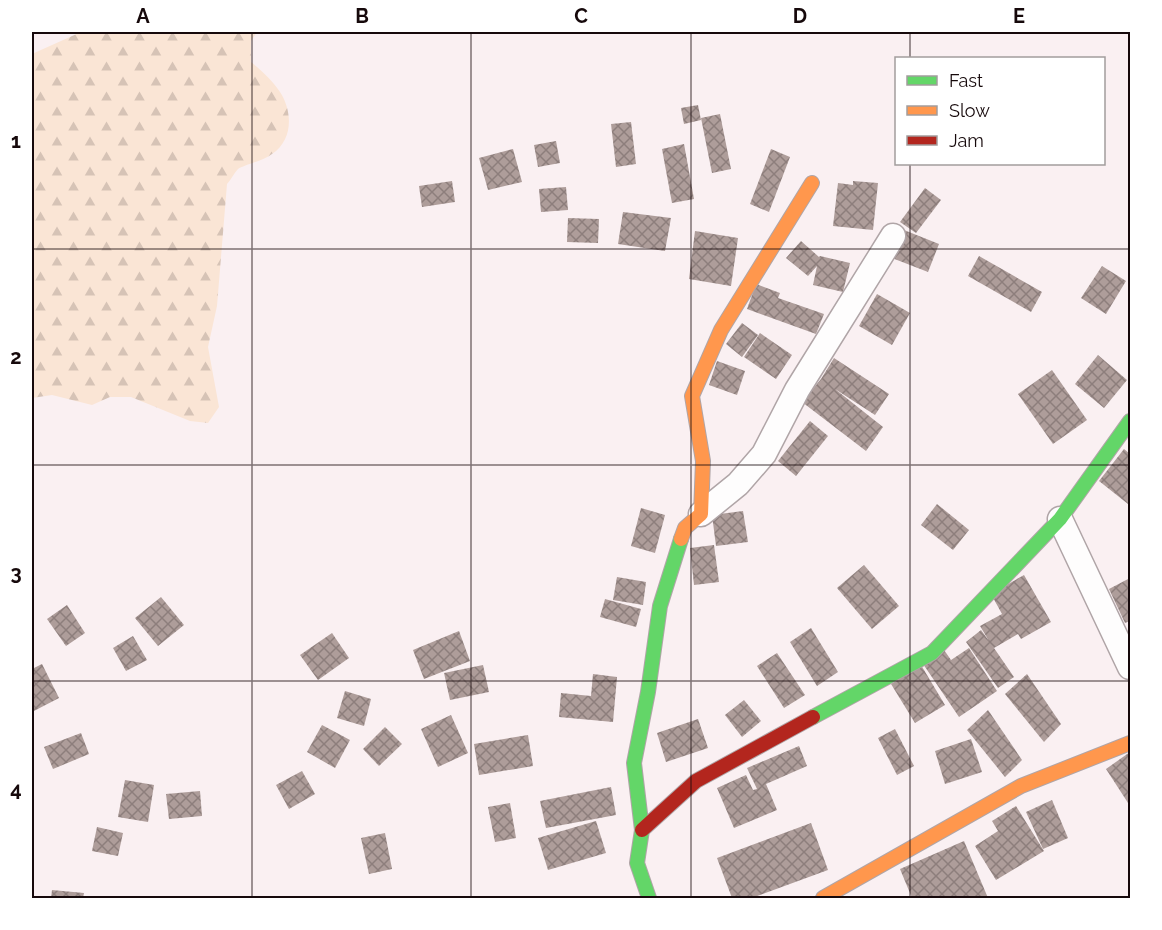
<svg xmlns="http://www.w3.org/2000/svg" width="1162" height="930" viewBox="0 0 1162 930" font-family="Raleway,sans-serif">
<defs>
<pattern id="forest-firs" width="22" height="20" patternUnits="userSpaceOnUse" patternTransform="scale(1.5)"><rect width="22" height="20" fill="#fae5d5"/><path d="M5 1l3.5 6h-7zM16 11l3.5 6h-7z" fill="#d6c3b6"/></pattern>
<pattern id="building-cross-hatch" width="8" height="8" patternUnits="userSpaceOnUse" patternTransform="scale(1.5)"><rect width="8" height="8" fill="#ae9d9a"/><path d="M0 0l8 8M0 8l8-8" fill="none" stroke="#8d7e7c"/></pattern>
</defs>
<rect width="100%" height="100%" fill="#faf0f2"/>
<path fill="url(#forest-firs)" d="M 81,32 L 257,32 L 251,41 L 251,62 C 262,71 272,80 280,92 C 293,112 293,140 272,154 C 263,161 244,165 238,169 C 234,173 231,180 227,184 L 217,306 L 208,347 L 219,407 L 208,423 L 190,421 L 131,397 L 110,397 L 92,405 L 52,395 L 32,398 L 32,54 Z"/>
<g fill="url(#building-cross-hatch)">
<polygon points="698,105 701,120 684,124 681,108"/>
<polygon points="720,114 731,169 712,173 701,118"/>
<polygon points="631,122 636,164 616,167 611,124"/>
<polygon points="556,141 560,163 538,167 534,145"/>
<polygon points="684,144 694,199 672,203 662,149"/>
<polygon points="513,149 522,182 488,190 479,158"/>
<polygon points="771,149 790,157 769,212 750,204"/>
<polygon points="452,181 455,202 422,207 419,186"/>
<polygon points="853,181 878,183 873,230 833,226 838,183 853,185"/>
<polygon points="566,187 568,210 541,212 539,189"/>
<polygon points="925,188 941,200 916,233 900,222"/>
<polygon points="623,212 671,218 665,251 618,244"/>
<polygon points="568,218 599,219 598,243 567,242"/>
<polygon points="904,230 939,244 928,272 892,258"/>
<polygon points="695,231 738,238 731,286 689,279"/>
<polygon points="801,241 819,257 820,256 850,263 843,292 813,285 817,266 808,276 786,258"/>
<polygon points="979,256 1042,292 1031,312 968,276"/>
<polygon points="1102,266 1126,281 1106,314 1081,298"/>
<polygon points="756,284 780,293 778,298 824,314 816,334 747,309"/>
<polygon points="877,294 910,313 892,345 859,326"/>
<polygon points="742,323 758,335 742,357 726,344"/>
<polygon points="760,333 792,355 776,379 744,357"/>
<polygon points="1098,355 1127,380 1104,408 1075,384"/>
<polygon points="834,358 889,394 875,415 835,389 883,427 866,451 802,402 821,379"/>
<polygon points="717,361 745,371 737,395 709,385"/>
<polygon points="1052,370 1087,420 1053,444 1018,394"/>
<polygon points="810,421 828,436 796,476 778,461"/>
<polygon points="1124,449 1130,454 1130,482 1128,486 1130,488 1130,501 1128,504 1099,481"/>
<polygon points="937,504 969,530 953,550 921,525"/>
<polygon points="641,508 665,515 655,553 631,546"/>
<polygon points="743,511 748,542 716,546 712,515"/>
<polygon points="714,545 719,582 694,585 690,548"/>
<polygon points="864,565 899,606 872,629 837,588"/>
<polygon points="1024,575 1051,622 1021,639 1018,634 994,648 1014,677 998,688 966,642 981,630 989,641 980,626 1002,614 991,594"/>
<polygon points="617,577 646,582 643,605 613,600"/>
<polygon points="1130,578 1130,621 1125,623 1109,589"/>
<polygon points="161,597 184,625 158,646 135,618"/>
<polygon points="605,599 641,609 636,627 600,617"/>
<polygon points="67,605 85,633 66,646 47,619"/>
<polygon points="811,628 838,672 817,686 790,642"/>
<polygon points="459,631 470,661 424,679 413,650"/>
<polygon points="332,633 349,658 318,680 300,655"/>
<polygon points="133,636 147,660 126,671 113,648"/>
<polygon points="942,647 951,660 969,648 997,691 959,717 921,661"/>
<polygon points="777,653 805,695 784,708 757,666"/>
<polygon points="42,664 59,698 32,712 32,669"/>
<polygon points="483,665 489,692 450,700 444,673"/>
<polygon points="921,665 945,705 915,723 891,684"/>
<polygon points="593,674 617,677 613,722 559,717 561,693 591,696"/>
<polygon points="1027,674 1061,724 1044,742 1005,694"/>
<polygon points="345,691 371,699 364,726 337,718"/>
<polygon points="744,700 761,721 742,737 725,715"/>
<polygon points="988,710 1022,760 1005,777 967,730"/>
<polygon points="451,715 468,753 438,767 421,729"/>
<polygon points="698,719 708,748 666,762 657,733"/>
<polygon points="322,725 350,740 335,768 307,752"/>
<polygon points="385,727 402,744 379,766 363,749"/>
<polygon points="895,729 914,766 897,775 878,738"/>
<polygon points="81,733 89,754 53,769 44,747"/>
<polygon points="528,735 533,766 479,775 474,744"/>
<polygon points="971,739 982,772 945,784 935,751"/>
<polygon points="799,746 807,766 766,784 777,810 734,828 717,788 746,775 753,790 757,789 747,768"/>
<polygon points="1130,752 1130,806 1106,769"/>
<polygon points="302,771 315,794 289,809 276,785"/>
<polygon points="125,780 154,785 148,822 118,817"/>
<polygon points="611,787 616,815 546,828 540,801"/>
<polygon points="200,791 202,816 169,819 166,794"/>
<polygon points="1052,800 1068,838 1043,849 1026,812"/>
<polygon points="510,803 516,838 495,842 488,807"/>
<polygon points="1016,806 1044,851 996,880 975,846 998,831 992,821"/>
<polygon points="596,821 606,853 548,870 538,838"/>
<polygon points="811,823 828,870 752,898 732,898 717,858"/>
<polygon points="97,827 123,833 118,856 92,851"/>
<polygon points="385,833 392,869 369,874 361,838"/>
<polygon points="964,841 988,898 912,898 900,869"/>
<polygon points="52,890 84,893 83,898 51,898"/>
</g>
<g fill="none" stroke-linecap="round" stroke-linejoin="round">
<g stroke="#b0a5a7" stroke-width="27">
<g id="street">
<polyline points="701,514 738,484 764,454 797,390 893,236"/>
<polyline points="1060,519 1130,667"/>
</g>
</g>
<g stroke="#b0a5a7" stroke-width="16">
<g id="fast">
<polyline points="813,717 932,653 1060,519 1130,421"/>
<polyline points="649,898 637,863 642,830 634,763 648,692 660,606 681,539"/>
</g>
</g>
<g stroke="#b0a5a7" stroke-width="16">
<g id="slow">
<polyline points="681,539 685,528 701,514 703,461 692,396 721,330 812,183"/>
<polyline points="823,898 1021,786 1130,743"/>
</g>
</g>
<g stroke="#b0a5a7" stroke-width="16">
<polyline id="jam" points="642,830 696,781 813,717"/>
</g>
<use href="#street" stroke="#fefdfd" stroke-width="24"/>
<use href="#fast" stroke="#63d668" stroke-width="14"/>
<use href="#slow" stroke="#ff974d" stroke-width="14"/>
<use href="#jam" stroke="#b3261e" stroke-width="14"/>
</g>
<path fill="none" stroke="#16090b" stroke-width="1.5" stroke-opacity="0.55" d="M 252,32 L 252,898M 471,32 L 471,898M 691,32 L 691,898M 910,32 L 910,58M 910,164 L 910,898M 32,249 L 1130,249M 32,465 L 1130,465M 32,681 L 1130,681"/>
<rect width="1162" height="930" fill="none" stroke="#ffffff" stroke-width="66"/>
<rect x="895" y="57" width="210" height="108" fill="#ffffff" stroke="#a29d9d" stroke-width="1.5"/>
<rect x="907" y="76" width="30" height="9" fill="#63d668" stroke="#a29d9d" stroke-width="1.5"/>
<text x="949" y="87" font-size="18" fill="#16090b">Fast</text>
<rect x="907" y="106" width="30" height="9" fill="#ff974d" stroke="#a29d9d" stroke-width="1.5"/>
<text x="949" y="117" font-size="18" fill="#16090b">Slow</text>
<rect x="907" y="136" width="30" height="9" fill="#b3261e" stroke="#a29d9d" stroke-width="1.5"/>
<text x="949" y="147" font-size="18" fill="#16090b">Jam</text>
<rect x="33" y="33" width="1096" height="864" fill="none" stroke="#16090b" stroke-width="2"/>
<g font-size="20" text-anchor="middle" font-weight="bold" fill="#16090b">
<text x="143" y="23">A</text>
<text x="362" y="23">B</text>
<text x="581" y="23">C</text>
<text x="800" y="23">D</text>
<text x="1019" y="23">E</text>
<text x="16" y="148">1</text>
<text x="16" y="364">2</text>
<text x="16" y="580">3</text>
<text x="16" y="796">4</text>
</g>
</svg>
